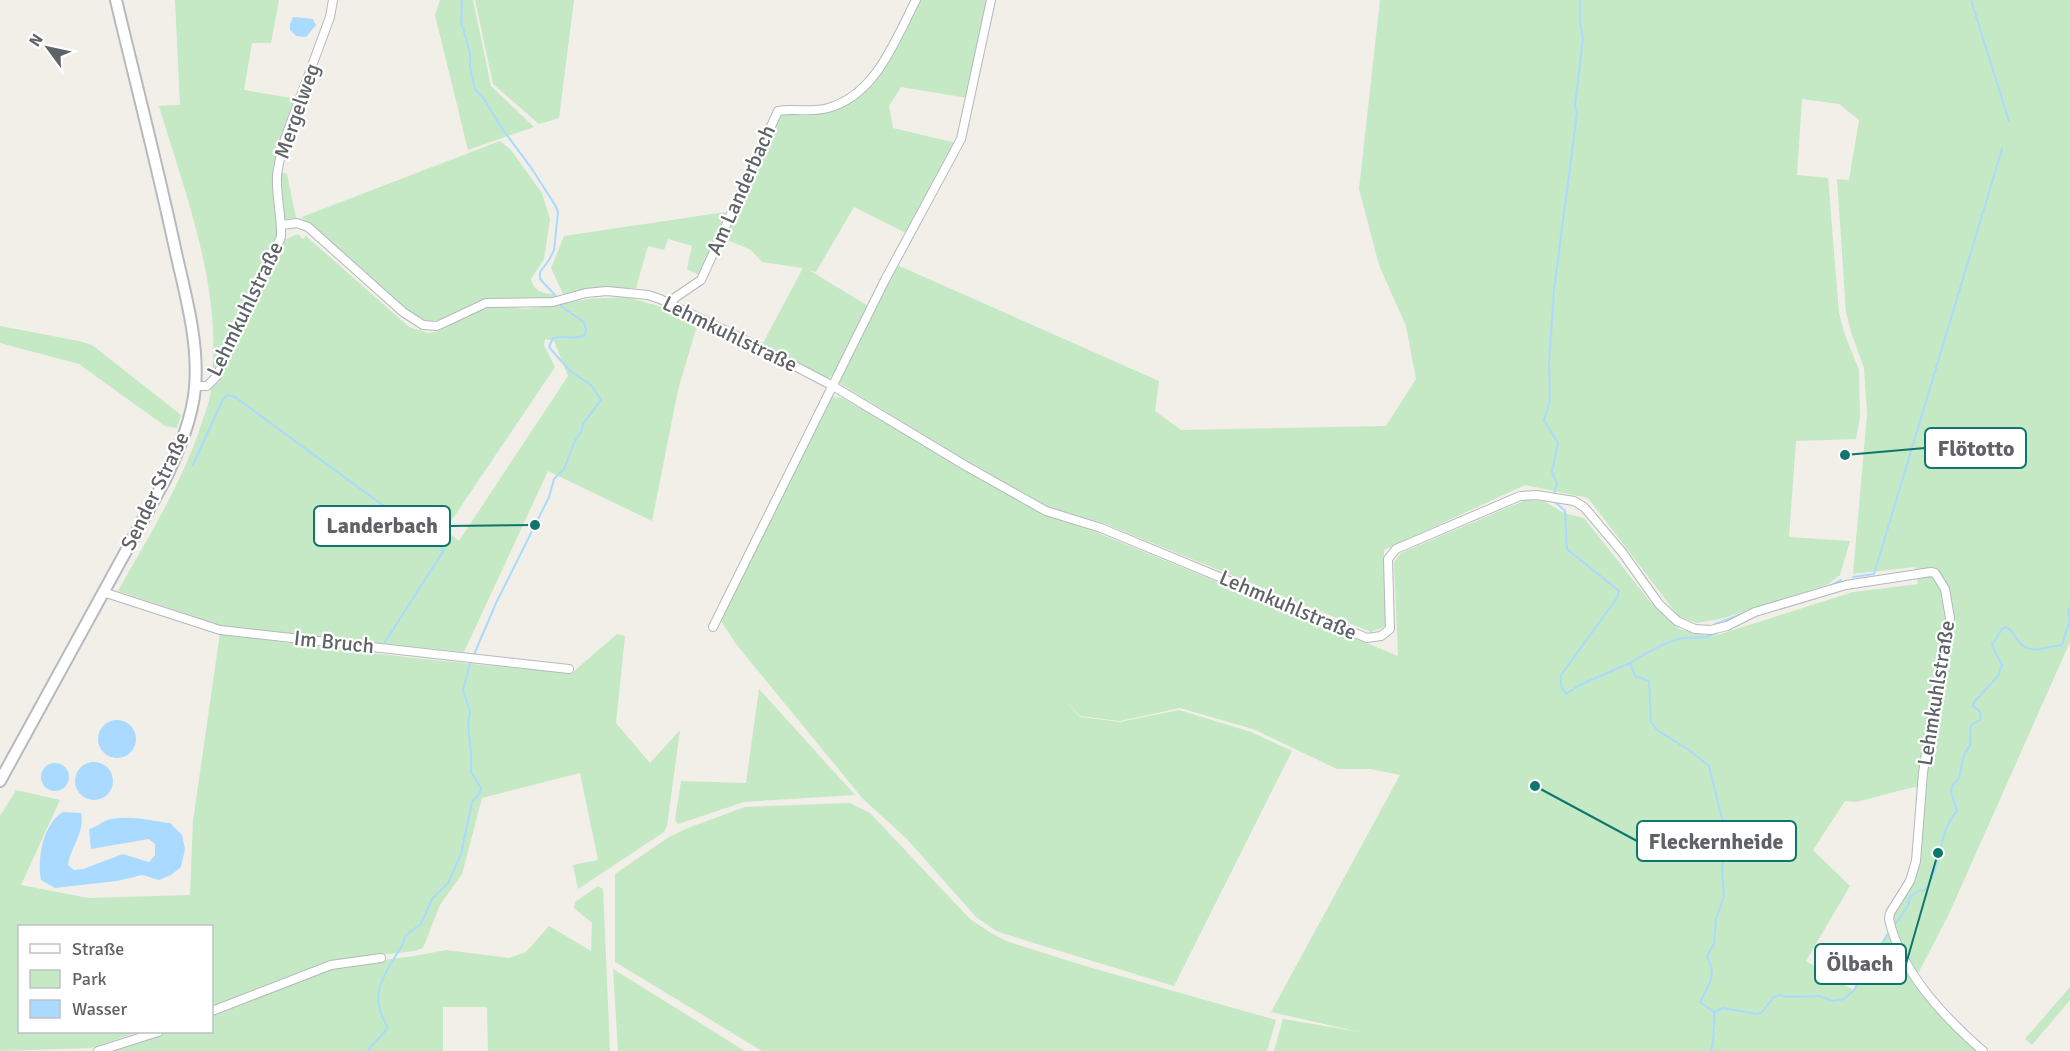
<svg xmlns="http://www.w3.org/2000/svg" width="2070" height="1051" viewBox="0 0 2070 1051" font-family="Signika,sans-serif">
<rect width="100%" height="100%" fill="#f1efe8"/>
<g fill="#c5e8c5" fill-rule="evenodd">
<path d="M 175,0 L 279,0 L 271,43 L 252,43 L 244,90 L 297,99 C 287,123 275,149 273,176 C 271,196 280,216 277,237 L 212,376 C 221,284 185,193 159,106 L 180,105 Z"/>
<polygon points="440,0 473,0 491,86 534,127 468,150 435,15"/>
<polygon points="475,0 574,0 559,118 539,124 493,84"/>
<polygon points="919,0 988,0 968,98 901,87 889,106 893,128 956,143 906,233 854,207 816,272 809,270 868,306 834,374 826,379 762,345 803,268 762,262 751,250 723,238 771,130 781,114 792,114 803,116 823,114 838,108 856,97 869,86"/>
<path d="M 1380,0 L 2070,0 L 2070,642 L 1948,916 L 1913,983 L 1931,1005 L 1977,1051 L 1274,1051 L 1283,1019 L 1360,1032 L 1271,1012 L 1400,775 L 1371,769 L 1337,769 L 1253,729 L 1180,708 L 1120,721 L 1080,716 L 1060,695 L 1080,717 L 1120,722 L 1179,710 L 1251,732 L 1292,751 L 1174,986 L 1008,935 L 996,931 L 976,917 L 907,839 L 863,799 L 736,644 L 721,621 L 762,534 L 832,396 L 841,401 L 834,396 L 842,398 L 1044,514 L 1098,533 L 1398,656 L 1394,562 L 1401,553 L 1526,500 L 1544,501 L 1564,513 L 1584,518 L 1652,604 L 1679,629 L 1711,637 L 1853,592 L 1918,584 L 1915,567 L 1853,574 L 1867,415 L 1864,368 L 1851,332 L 1846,312 L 1837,179 L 1849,180 L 1859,120 L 1839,104 L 1802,99 L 1797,175 L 1828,178 L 1839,313 L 1845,335 L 1859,370 L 1860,417 L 1856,439 L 1796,441 L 1789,537 L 1850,541 L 1840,575 L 1827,585 L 1724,618 L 1697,623 L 1679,617 L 1588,498 L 1525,485 L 1384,550 L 1386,626 L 1371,632 L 1103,523 L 1047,507 L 969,463 L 839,383 L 897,265 L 1159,381 L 1155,411 L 1181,430 L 1386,426 L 1416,379 L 1406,326 L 1379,265 L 1359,189 ZM 1914,787 L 1925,789 L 1913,882 L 1894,914 L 1888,932 L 1853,990 L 1806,961 L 1850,886 L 1813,850 L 1845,801 L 1856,802 Z"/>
<path d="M 500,141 L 511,150 L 542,193 L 550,219 L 544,259 L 531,279 C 534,291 541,293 553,294 L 555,298 L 553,300 C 534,300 504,296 486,300 C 459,305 444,330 415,317 L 311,224 L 305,222 L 302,217 Z"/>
<polygon points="280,172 287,174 296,218 285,219"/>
<polygon points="726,212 699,275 687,269 692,246 668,239 664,250 648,246 636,288 587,289 563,294 551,268 564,236"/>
<path d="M 298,234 L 303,239 L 306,236 L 409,327 L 428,333 L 439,331 L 487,306 L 528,309 L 588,299 L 626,297 L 669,309 L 698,322 L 678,390 L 652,521 L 548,471 L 464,652 L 222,626 L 118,591 C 148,537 182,484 201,425 C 205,413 210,401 211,389 L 219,382 L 284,240 ZM 545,339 L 554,341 L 568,376 L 459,541 L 445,530 L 555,367 L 544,345 Z"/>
<polygon points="0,326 79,341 92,345 181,415 177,428 165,426 79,364 0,343"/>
<path d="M 220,633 C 337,651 455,663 572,673 L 617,634 L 625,636 L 616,723 L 650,763 L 680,730 L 667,826 L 664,832 L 578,889 L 573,865 L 598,860 L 580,773 L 482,798 L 462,874 L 440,905 L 423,948 L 414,951 L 330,961 L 212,1006 L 212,926 L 20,926 L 20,1032 L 139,1032 L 91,1048 L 0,1051 L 0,816 L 16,790 L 60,800 L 21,885 L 88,898 L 190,895 L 193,821 Z"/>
<polygon points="759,689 855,795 744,802 678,824 675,820 681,781 746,783"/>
<polygon points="850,803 870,813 970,919 991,933 1006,941 1085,966 1276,1020 1267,1051 762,1051 615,962 615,874 669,837 688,828 745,807"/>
<polygon points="598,886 603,889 610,1051 488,1051 487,1007 443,1007 443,1051 115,1051 165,1032 212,1032 212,1013 331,967 414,956 446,950 509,958 526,952 549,926 591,951 592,923 574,908 575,902"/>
<polygon points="613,969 745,1051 618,1051"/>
<polygon points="2070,987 2070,1000 2032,1045 2025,1039"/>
</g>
<g fill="#aadaff">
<polygon points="293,17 313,19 316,25 306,37 296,36 290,30 290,24"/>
<circle cx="117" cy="739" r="19"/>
<circle cx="94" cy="781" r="19"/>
<circle cx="55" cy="777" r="14"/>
<path d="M 63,812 L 81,813 C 85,833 71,846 68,865 L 74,870 L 83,869 L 123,854 L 149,862 L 155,855 L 155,844 L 149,839 L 91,849 L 89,829 C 98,827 101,821 111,819 C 130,815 152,821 170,823 L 182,835 L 185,849 L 181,867 L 171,875 L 159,880 L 142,875 L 117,881 L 55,888 L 41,880 C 37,858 43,824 63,812 Z"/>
</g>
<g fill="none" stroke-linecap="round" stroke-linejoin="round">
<g stroke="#aadaff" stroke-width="2">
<polyline points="1971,0 2009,121"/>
<polyline points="193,465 223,399 227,395 235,397 444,550 385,642"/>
<polyline points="1554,494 1557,484 1552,472 1558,443 1544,420 1550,401 1549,363 1554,290 1577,113 1575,105 1583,38 1580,22 1580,0"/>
<polyline points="1553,500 1565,511 1567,549 1619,591 1617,598 1561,675 1561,686 1566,694 1580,685 1630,663"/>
<polyline points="1853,577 1874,574 2002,149"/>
<polyline points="1830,586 1841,580"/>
<polyline points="1715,624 1747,612"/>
<path d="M 1894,926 L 1908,906 L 1910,897 L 1920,890 L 1924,891 C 1944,865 1936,835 1957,811 L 1951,792 L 1952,786 L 1959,778 L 1964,755 L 1970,745 L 1971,725 L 1980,720 C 1982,713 1979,710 1973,706 L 1974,702 L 1998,676 L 2002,665 L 1992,645 L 2002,629 L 2006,627 C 2014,631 2014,636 2019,642 C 2029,656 2049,646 2062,645 L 2067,628 L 2070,625 L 2068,611 L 2070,606"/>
<path d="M 1714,1012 L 1700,1002 C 1705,992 1715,979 1711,966 C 1710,963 1708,960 1707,956 L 1714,944 L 1716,919 L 1724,896 L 1722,867 L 1728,826 L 1722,819 L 1709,766 L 1689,750 L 1657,730 L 1651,722 L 1649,681 L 1635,676 L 1630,663 C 1643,655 1669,639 1684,638 C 1697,637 1704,639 1717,633"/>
<path d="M 367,1051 L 388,1028 C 371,1000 378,983 395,957 C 399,950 404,945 405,936 L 421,924 L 432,899 L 448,883 L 461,854 L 472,802 L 479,794 L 481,788 L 471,772 L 471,751 L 468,725 L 470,711 L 463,690 L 470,664 L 496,603 L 549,497 L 554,479 L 564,469 L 575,441 L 582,430 L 583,424 L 601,400 L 591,385 L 570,371 L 549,347 L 553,338 C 564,335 573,340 584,336 L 586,330 L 584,322 L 562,307 L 555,295 L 540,279 L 540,272 L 549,260 L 554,250 L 558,212 L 555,205 L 532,169 L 501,127 L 484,99 L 475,89 L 470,67 L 470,53 L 461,21 L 462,0"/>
<path d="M 1711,1051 C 1713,1047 1715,1017 1714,1012 L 1723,1008 L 1758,1014 L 1762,1012 L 1774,997 L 1780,995 L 1787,997 L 1819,996 L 1833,1001 L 1844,999 L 1854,990 L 1890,930"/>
</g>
<g stroke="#b5b8bc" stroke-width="10">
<g id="minor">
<path d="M 282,225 L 297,223 L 308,227 L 403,312 L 423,325 L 437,326 L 486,303 L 553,302 L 586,293 L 607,291 L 648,295 L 660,299 L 747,341 L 833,386 L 966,466 L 1046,511 L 1101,528 L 1367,638 L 1381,636 L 1390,629 L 1388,559 L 1396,549 L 1520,496 L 1537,495 L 1574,501 L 1584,507 L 1622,552 L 1659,604 L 1677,621 L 1695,629 L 1711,630 L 1727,626 L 1755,612 L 1846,585 L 1931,572 L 1935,573 L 1945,589 L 1950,618 L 1947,642 L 1930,726 L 1923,773 L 1916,861 L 1910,881 L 1890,913 L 1889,919 C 1901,972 1943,1016 1983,1051"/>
<path d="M 670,303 L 676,297 L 701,280 L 778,111 C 795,108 812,113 828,108 C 876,95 895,40 916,0"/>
<path d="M 195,386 L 207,386 L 217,376 L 281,237 C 282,217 276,197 277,176 C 278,164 282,151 285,139 L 330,17 L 333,0"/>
<polyline points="103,592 220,630 569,669"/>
<polyline points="713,627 885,280 961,139 991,0"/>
<polyline points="212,1011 331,965 381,958"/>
<polyline points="98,1051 158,1032"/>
</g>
</g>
<g stroke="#b6babf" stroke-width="14">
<path id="secondary" d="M 0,781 L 166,478 C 179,449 192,420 195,388 C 199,343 186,297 176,253 C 158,168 136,84 116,0"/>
</g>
<use href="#minor" stroke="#fff" stroke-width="8"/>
<use href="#secondary" stroke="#fff" stroke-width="10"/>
</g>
<g text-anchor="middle" stroke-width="4.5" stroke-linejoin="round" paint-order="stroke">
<g font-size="21" fill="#5f6368" stroke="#fff">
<text transform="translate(297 111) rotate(-71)" y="7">Mergelweg</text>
<text transform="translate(741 190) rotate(-66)" y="7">Am Landerbach</text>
<text transform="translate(245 309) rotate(-64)" y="7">Lehmkuhlstraße</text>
<text transform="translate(730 334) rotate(26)" y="7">Lehmkuhlstraße</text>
<text transform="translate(155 491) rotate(-64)" y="7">Sender Straße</text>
<text transform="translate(1288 605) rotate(23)" y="7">Lehmkuhlstraße</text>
<text transform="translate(334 642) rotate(6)" y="7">Im Bruch</text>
<text transform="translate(1936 693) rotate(-81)" y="7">Lehmkuhlstraße</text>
</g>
</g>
<path fill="none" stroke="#0f766e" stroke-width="2" d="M1845 455L1925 448M535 525L450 526M1535 786L1637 841M1938 853L1906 964"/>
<g fill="#0f766e" stroke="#fff" stroke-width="2">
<circle cx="1845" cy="455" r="6"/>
<circle cx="535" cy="525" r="6"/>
<circle cx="1535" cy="786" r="6"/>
<circle cx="1938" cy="853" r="6"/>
</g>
<g fill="#fff" stroke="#0f766e" stroke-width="2">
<rect x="1925" y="428" width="101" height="40" rx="6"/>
<rect x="314" y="506" width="136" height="40" rx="6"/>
<rect x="1637" y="821" width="159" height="40" rx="6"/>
<rect x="1815" y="944" width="91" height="40" rx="6"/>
</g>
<g font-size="22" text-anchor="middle" font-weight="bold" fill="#5f6368">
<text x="1976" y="456">Flötotto</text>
<text x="382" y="533">Landerbach</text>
<text x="1716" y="849">Fleckernheide</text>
<text x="1860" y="971">Ölbach</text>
</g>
<rect x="18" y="925" width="195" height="108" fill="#ffffff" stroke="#bfc1c3" stroke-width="1.5"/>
<rect x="30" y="944" width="30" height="9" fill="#ffffff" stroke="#bfc1c3" stroke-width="1.5"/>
<text x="72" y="955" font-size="18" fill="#5f6368">Straße</text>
<rect x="30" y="970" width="30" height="18" fill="#c5e8c5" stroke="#bfc1c3" stroke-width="1.5"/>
<text x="72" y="985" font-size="18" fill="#5f6368">Park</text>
<rect x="30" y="1000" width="30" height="18" fill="#aadaff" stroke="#bfc1c3" stroke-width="1.5"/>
<text x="72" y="1015" font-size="18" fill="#5f6368">Wasser</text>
<g transform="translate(48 48) rotate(303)" stroke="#ffffff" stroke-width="4.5" paint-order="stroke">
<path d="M0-4.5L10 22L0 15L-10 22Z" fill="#5f6368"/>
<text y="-9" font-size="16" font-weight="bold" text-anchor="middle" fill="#5f6368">N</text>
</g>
</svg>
